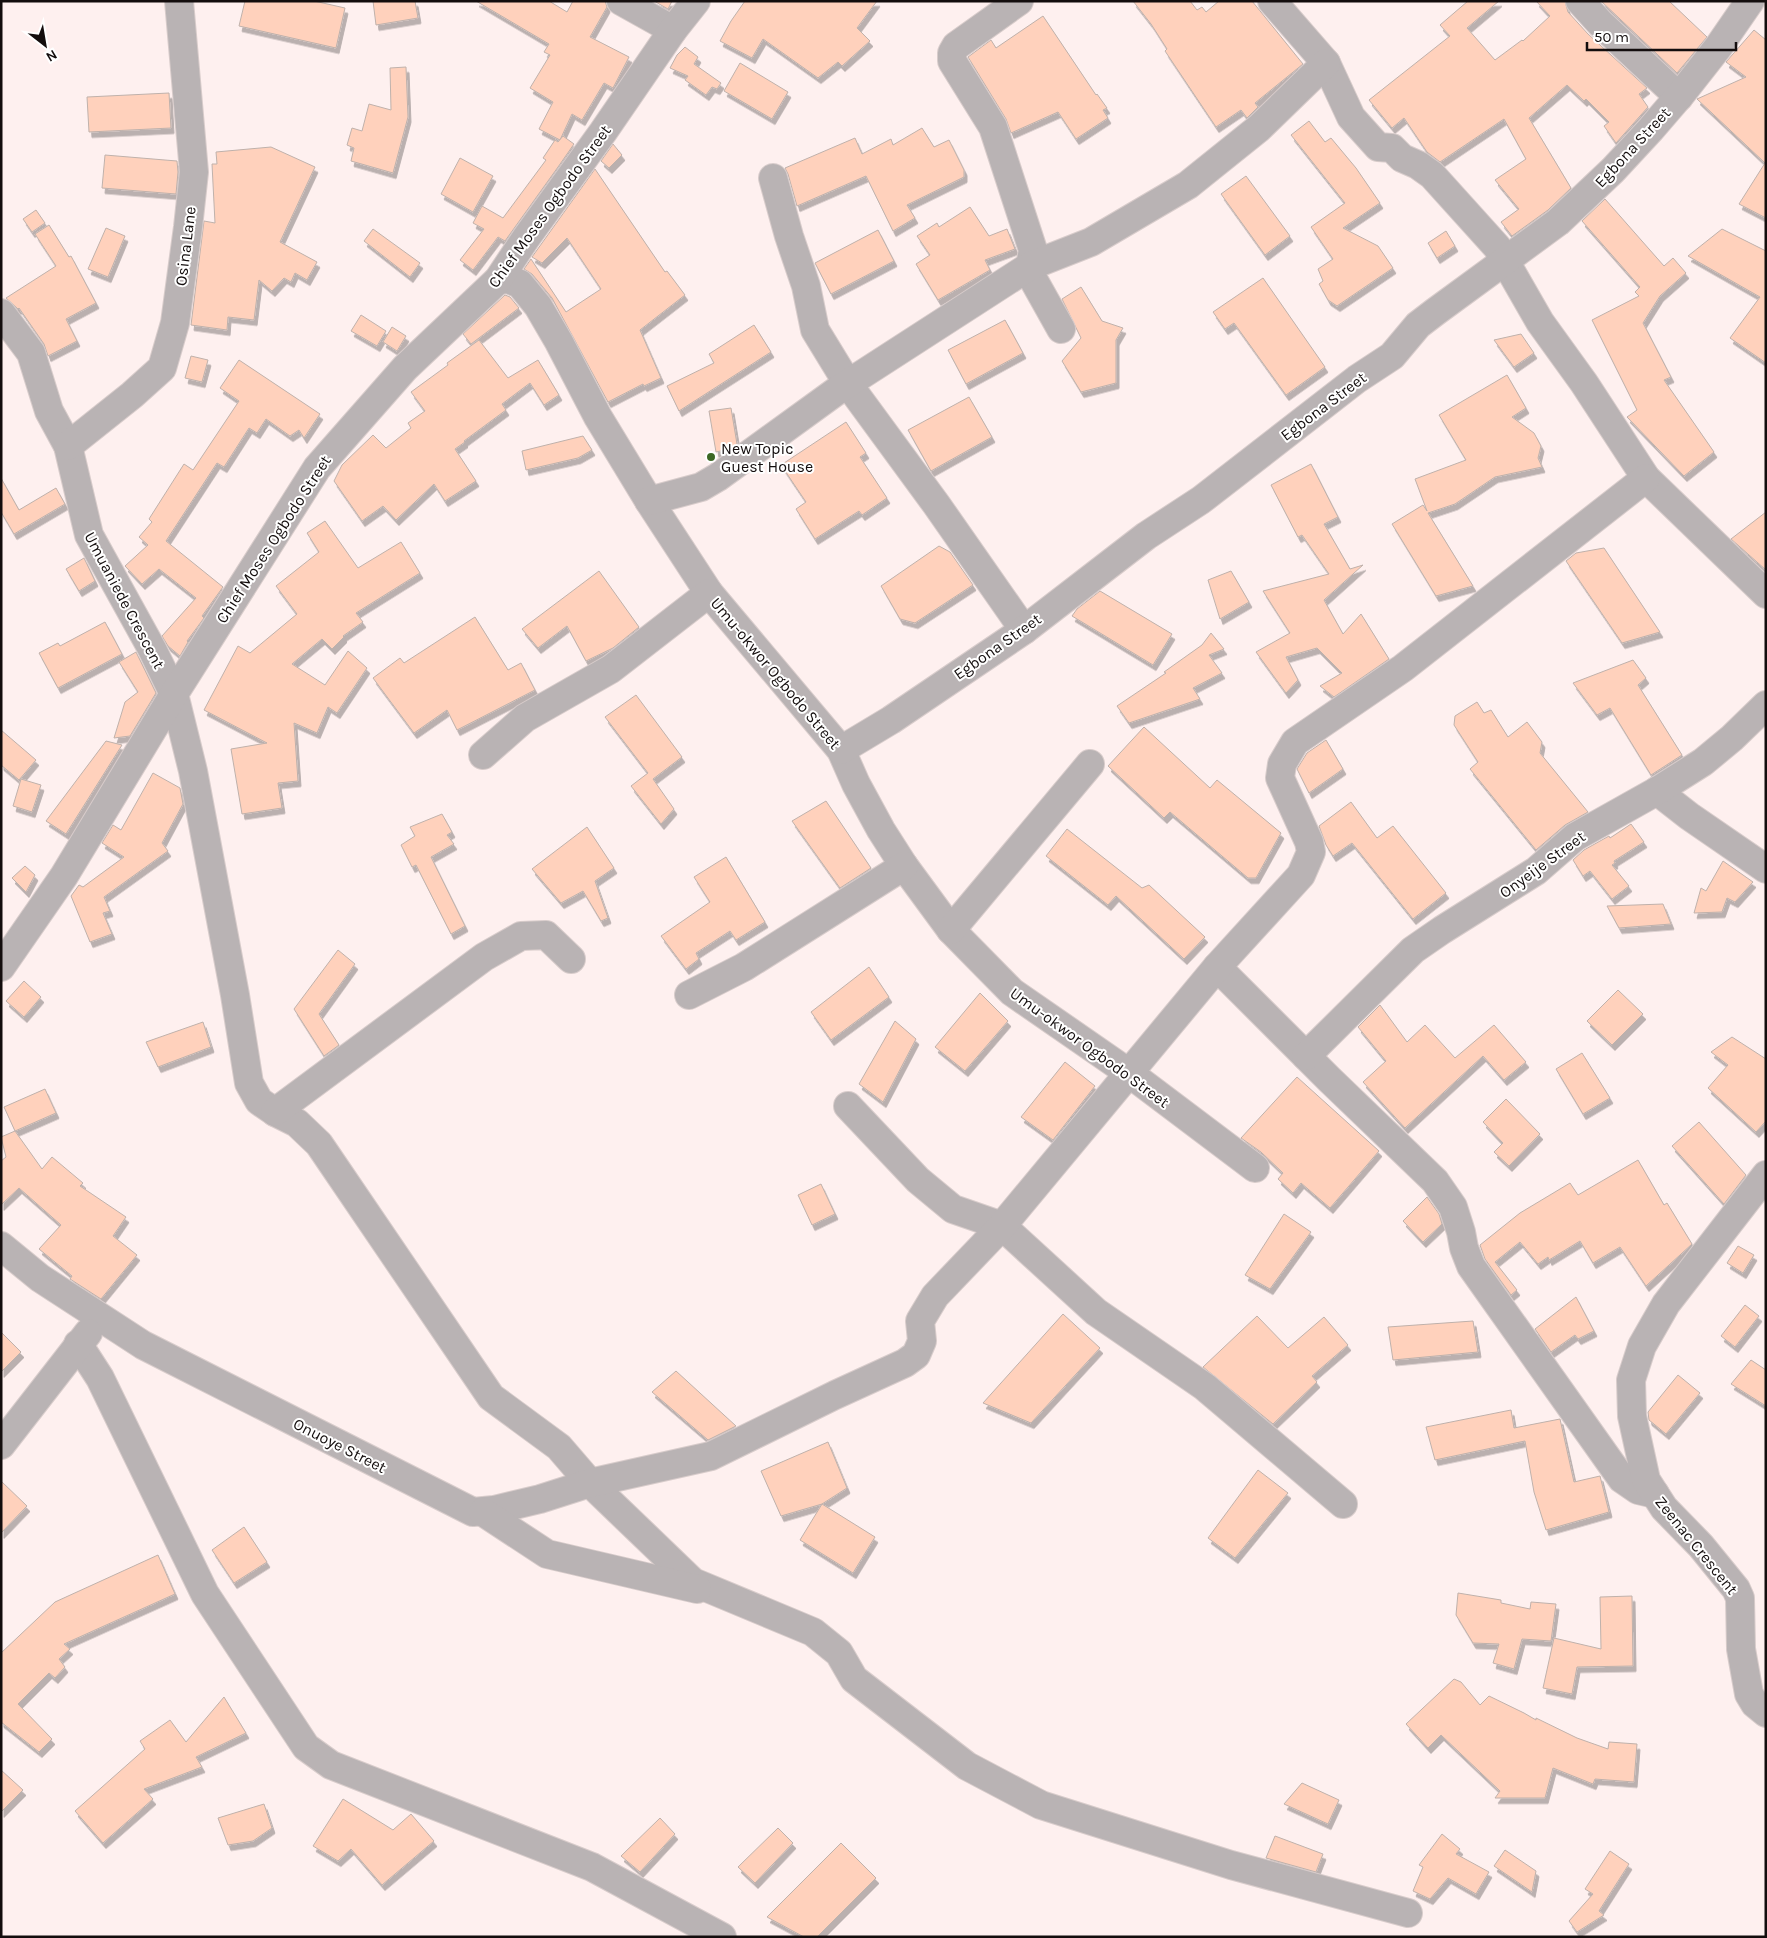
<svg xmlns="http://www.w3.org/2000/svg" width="1767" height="1938" viewBox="0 0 1767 1938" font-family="Karla,sans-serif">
<defs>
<filter id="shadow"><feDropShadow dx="3" dy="5.5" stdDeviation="0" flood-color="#0004"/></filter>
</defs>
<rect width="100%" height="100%" fill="#fef0ef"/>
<g fill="#ffd1bc" stroke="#bfb1ab" filter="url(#shadow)">
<polygon points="245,1 314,1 345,8 336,48 239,26"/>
<polygon points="373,1 415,1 418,18 376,25"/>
<polygon points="476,1 549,1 567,12 573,1 605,1 607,7 590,37 629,57 613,88 604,83 582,120 572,114 560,140 539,129 553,102 530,88 550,55 544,52 549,44"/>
<polygon points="654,1 672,1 668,9"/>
<polygon points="745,1 877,1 857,28 870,41 842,66 838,62 818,78 763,39 752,58 720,41 731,21"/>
<polygon points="1133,1 1190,1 1197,10 1202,7 1206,12 1219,1 1252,1 1303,64 1255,103 1258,107 1247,118 1241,110 1216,127 1165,51 1167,49 1151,24"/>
<polygon points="1468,1 1499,1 1467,28 1495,60 1522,40 1523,41 1550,16 1536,1 1565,1 1568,12 1588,34 1647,88 1639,94 1648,107 1616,143 1604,126 1609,122 1586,99 1584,101 1567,85 1529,118 1571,188 1548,210 1512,236 1501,222 1519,209 1495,180 1526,159 1504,119 1440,162 1427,152 1404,118 1392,128 1369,100 1450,36 1440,25"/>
<polygon points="1601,1 1669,1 1707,37 1677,73"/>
<polygon points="1043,16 1096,95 1097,94 1107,108 1103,110 1108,118 1076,139 1058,112 1011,133 1006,119 968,57 991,40 996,48"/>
<polygon points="1754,30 1766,40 1766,218 1739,204 1765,163 1697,99 1746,77 1726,62"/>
<polygon points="685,47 698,57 694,64 721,83 717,89 712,87 706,95 685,80 688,76 670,68 677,55"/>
<polygon points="740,63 788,92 772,119 724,91"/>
<polygon points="406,67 408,117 393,173 351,161 354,148 347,145 352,128 362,131 369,104 391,110 390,68"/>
<polygon points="169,93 171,128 89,132 87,97"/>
<polygon points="1309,121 1325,142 1331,138 1356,168 1380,203 1343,228 1378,246 1393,268 1337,306 1328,300 1319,284 1323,281 1318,269 1333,259 1311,227 1345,203 1291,135"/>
<polygon points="922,128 934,147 949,140 964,170 964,177 907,205 915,218 893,231 866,176 797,206 788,174 785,168 855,138 862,154 891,139 893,145"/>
<polygon points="563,136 574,144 558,167 505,241 498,237 473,270 460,260 484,229 473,223 482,206 503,218 546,160 543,158 555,140 558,142"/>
<polygon points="613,144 622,155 609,168 601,161"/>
<polygon points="271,147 315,167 280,242 317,262 307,280 295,273 291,282 284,278 272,291 259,280 254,320 228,317 227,330 191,325 204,221 215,223 212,164 217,164 216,152"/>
<polygon points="105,155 177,161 178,172 176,194 102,188"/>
<polygon points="460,158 493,176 473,212 441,194"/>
<polygon points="595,169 665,272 667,271 685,295 640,330 661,378 644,386 643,384 608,402 552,298 532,274 524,269 531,259 566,312 601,289 567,238 542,263 532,257"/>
<polygon points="1246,176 1290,236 1265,255 1221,194"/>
<polygon points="1605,199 1664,266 1673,258 1686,273 1660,296 1643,323 1671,377 1664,380 1714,452 1684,476 1627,417 1637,410 1592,320 1639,296 1635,292 1640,287 1582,221"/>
<polygon points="970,207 989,236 1007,229 1015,249 985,260 990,270 938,300 916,264 930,255 917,236 937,223 939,227"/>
<polygon points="36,210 45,223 32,232 23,219"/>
<polygon points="49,225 69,257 71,256 96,303 66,319 77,341 48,356 44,344 19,308 18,309 6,298 56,266 35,234"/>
<polygon points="106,228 125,236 108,277 88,269"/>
<polygon points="373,229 420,263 410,277 364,241"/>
<polygon points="1722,229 1766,251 1766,363 1730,338 1760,297 1688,256"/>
<polygon points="878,230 894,261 831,294 815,263"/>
<polygon points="1446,231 1455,246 1437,258 1428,243"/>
<polygon points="1263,278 1325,367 1286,395 1234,323 1225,329 1213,312"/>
<polygon points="1081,287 1102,321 1123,328 1116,340 1116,383 1081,392 1062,361 1081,338 1062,299"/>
<polygon points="505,295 510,297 519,308 471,344 463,334"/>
<polygon points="361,315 386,331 377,346 351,331"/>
<polygon points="1005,320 1023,353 966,384 948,350"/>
<polygon points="754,325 771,352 679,411 667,386 714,363 709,354"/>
<polygon points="392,327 406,336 397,351 383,342"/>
<polygon points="1521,334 1534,353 1514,367 1494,340"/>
<polygon points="479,340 508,378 538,360 559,395 544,405 530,383 502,404 506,410 464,441 465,442 455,449 476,481 445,501 434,484 396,520 383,506 362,521 334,481 342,465 373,435 386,448 411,428 408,423 425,411 411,392 448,365 447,363"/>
<polygon points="191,356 208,360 202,382 185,378"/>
<polygon points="239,360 320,414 304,438 299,430 290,436 266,419 257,433 249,428 224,467 217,463 166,541 223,587 202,616 204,618 187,641 188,642 180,656 168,646 162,636 196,598 159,569 142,584 125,566 148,545 139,537 152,522 149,519 184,464 193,470 239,401 220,388"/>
<polygon points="1507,375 1526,408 1512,417 1534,433 1541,446 1538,458 1542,467 1495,477 1455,504 1428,513 1473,586 1436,596 1392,524 1423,505 1427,511 1415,479 1466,460 1439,415"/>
<polygon points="969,397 992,437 931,471 908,430"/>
<polygon points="731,408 737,444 729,449 716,452 709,411"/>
<polygon points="846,422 866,453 860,457 887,498 862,515 859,511 815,539 796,509 806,502 781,465"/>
<polygon points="583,436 592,450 578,458 526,470 522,451"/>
<polygon points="1311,464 1338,517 1324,524 1350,569 1363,565 1324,600 1343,634 1361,614 1389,659 1334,697 1320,686 1342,673 1317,648 1286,657 1298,680 1286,693 1256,652 1290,633 1263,591 1329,574 1302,535 1298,537 1271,485"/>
<polygon points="1,478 19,510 56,488 65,504 14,534 1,512"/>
<polygon points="1766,512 1766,570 1731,539"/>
<polygon points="325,521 358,568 401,542 420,573 356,613 363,622 343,636 344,637 332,649 322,639 292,664 325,685 348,651 367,668 337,713 328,707 317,733 294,723 298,781 278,783 282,808 242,814 231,749 267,743 204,710 238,646 250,653 297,614 276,586 319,552 307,533"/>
<polygon points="939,546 950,552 973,585 915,623 900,619 881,586"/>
<polygon points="1604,548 1660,632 1622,643 1566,561 1576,553"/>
<polygon points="84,558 95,581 79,591 66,569"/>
<polygon points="599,571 639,627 613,648 586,661 567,626 538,648 522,629"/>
<polygon points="1231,571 1249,602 1220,619 1208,580"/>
<polygon points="1100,591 1172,634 1153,665 1072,616 1077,609"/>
<polygon points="475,617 508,670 521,663 535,690 457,730 447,710 414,733 373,678 400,658 404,663"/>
<polygon points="105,622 122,654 58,688 39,653 58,643 60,646"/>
<polygon points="1211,633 1224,649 1209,655 1222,673 1193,688 1200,699 1129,723 1117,706 1166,673 1164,672 1202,645"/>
<polygon points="136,652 156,693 130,736 114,738 125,702 138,692 119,662"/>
<polygon points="1633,660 1646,678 1638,685 1682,755 1651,775 1610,708 1597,715 1573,683"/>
<polygon points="636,695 682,757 653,779 674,809 661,824 631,786 648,773 605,717"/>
<polygon points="1477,702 1484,713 1491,710 1508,737 1527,722 1542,742 1540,753 1588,812 1565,825 1536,850 1470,769 1478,762 1454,725 1455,716"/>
<polygon points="1144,727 1210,788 1217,780 1281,833 1256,878 1248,878 1170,812 1164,818 1108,766"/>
<polygon points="1,730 36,760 19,780 1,765"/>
<polygon points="1326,740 1343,769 1309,793 1297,769 1307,753"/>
<polygon points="106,741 122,745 66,834 46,821"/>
<polygon points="153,773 180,788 183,804 162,843 168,851 104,897 110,911 103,913 112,934 90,942 71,896 79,885 83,887 124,857 102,843 113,825 121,830"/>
<polygon points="21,779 41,785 32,812 13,806"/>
<polygon points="826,801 871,868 840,888 792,821"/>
<polygon points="1351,802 1377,838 1393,826 1446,893 1413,919 1352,843 1333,856 1326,845 1319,826"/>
<polygon points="442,814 452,832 447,835 454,844 431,857 465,926 451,934 416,865 412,867 401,845 415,836 410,827"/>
<polygon points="1631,824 1644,842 1614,861 1615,863 1612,865 1629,886 1612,899 1590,871 1583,876 1573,860 1584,850 1609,836 1610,838"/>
<polygon points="587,827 614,868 595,881 608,918 601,921 583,891 561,903 532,869"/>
<polygon points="1067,829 1142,888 1149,885 1205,937 1184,959 1116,896 1108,905 1046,856"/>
<polygon points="726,857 765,922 736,940 730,931 696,953 699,959 686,969 661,936 710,902 694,877"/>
<polygon points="1723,861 1753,882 1735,902 1727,898 1722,912 1694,913 1701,888 1706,891"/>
<polygon points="25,866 35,875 26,892 12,878"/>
<polygon points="1663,904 1671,924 1619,928 1607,906"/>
<polygon points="338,950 355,964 319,1014 339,1045 324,1056 294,1009"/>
<polygon points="869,967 889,997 831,1040 811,1012"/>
<polygon points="24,981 41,997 24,1017 6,1001"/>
<polygon points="1618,990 1643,1014 1612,1045 1587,1021"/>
<polygon points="980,993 1008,1021 965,1071 935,1047"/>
<polygon points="1380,1005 1407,1042 1425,1025 1455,1058 1494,1025 1526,1062 1504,1080 1483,1056 1405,1128 1363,1082 1386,1061 1358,1027"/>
<polygon points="895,1021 916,1039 883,1102 859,1084"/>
<polygon points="203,1022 211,1047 158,1067 146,1042"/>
<polygon points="1732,1037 1766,1059 1766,1121 1756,1132 1708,1088 1728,1065 1711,1052"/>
<polygon points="1582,1053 1610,1098 1583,1114 1556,1069"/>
<polygon points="1065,1062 1095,1086 1053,1140 1021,1117"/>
<polygon points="1297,1077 1379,1151 1330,1208 1301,1183 1293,1193 1278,1179 1283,1173 1261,1152 1241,1138"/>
<polygon points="45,1089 56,1113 15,1131 4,1107"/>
<polygon points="1506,1099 1540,1134 1509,1166 1494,1152 1503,1143 1483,1122"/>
<polygon points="1699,1122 1746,1175 1724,1204 1672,1146"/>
<polygon points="15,1131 42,1169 52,1157 83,1183 80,1186 126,1217 113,1236 137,1255 101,1299 70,1279 72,1276 39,1249 61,1225 19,1188 1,1205 1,1161 6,1157 1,1137"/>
<polygon points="1638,1160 1664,1205 1667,1203 1692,1244 1646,1286 1620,1247 1593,1263 1580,1241 1549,1260 1548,1257 1538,1264 1520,1242 1495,1262 1517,1290 1511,1295 1485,1259 1480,1245 1520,1213 1570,1183 1578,1195"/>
<polygon points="821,1184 835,1214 812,1225 798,1195"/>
<polygon points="1427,1197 1439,1214 1442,1224 1423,1242 1403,1221"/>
<polygon points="1284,1214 1311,1232 1270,1289 1245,1275"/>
<polygon points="1738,1246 1754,1255 1743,1273 1727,1263"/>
<polygon points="1576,1297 1594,1331 1578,1339 1575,1335 1551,1352 1535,1329"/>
<polygon points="1745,1305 1759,1316 1735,1347 1721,1336"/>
<polygon points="1063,1314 1100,1348 1031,1423 983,1403"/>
<polygon points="1257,1316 1288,1348 1324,1317 1348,1345 1312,1376 1317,1382 1273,1424 1203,1367"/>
<polygon points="1473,1321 1478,1352 1393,1360 1388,1327"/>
<polygon points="1,1332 21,1352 1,1372"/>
<polygon points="1751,1360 1766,1370 1766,1406 1731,1384"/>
<polygon points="676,1371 736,1426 708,1440 652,1392"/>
<polygon points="1678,1375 1700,1393 1666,1434 1649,1420 1648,1412"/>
<polygon points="1511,1410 1514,1428 1560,1419 1574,1482 1600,1476 1609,1512 1546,1530 1534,1492 1525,1441 1435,1460 1426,1427"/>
<polygon points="828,1442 847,1488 822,1504 781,1516 761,1471"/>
<polygon points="1258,1470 1288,1493 1235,1558 1208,1538"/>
<polygon points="1,1481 27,1506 1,1533"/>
<polygon points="822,1504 875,1537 853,1573 800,1540"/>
<polygon points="244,1527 267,1562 234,1583 212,1550"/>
<polygon points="158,1555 175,1594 64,1644 70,1649 59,1659 65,1667 55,1678 49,1673 18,1704 52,1739 39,1752 1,1722 1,1653 55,1602"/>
<polygon points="1458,1593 1501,1600 1501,1603 1530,1609 1531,1602 1556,1604 1551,1641 1522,1639 1514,1669 1493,1663 1499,1644 1473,1643 1456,1615"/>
<polygon points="1632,1596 1633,1666 1577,1667 1572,1694 1543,1688 1554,1638 1601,1649 1600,1597"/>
<polygon points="1454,1679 1461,1682 1480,1705 1489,1696 1524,1713 1536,1720 1536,1718 1577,1738 1608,1749 1609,1742 1637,1744 1634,1782 1595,1779 1593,1784 1553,1768 1545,1798 1495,1798 1500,1791 1441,1735 1428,1748 1406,1724"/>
<polygon points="224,1697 246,1733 196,1757 202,1767 144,1789 153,1799 103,1843 75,1811 145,1749 140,1741 170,1720 186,1742"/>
<polygon points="1,1770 23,1790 1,1812"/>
<polygon points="1302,1783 1339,1800 1328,1824 1284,1804"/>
<polygon points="343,1799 393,1830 411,1814 434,1841 382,1885 351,1849 338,1861 313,1846"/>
<polygon points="264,1804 272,1828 253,1841 228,1845 218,1818"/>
<polygon points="660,1818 675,1834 640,1872 621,1856"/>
<polygon points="778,1828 793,1843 755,1883 738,1867"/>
<polygon points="1442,1834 1460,1849 1456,1854 1489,1872 1476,1894 1448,1878 1430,1899 1413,1891 1423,1867 1419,1865"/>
<polygon points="1275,1836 1323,1854 1316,1872 1266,1858"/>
<polygon points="841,1843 876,1878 817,1937 804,1937 767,1917"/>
<polygon points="1505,1850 1536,1871 1532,1892 1494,1866"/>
<polygon points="1610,1851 1629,1864 1599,1911 1604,1915 1577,1932 1569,1921 1593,1894 1585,1889"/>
</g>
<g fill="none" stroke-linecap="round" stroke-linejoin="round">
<g stroke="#d8cccb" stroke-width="30">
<g id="minor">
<polyline points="621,1 673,30"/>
<polyline points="1019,1 956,46 952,53 952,61 993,127 1033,250 1030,266 1033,279 1061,329"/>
<polyline points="1272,1 1326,63 1351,117 1378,147 1392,148 1402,158 1418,165 1432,175 1497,247 1540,322 1584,383 1646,478 1766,594"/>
<polyline points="1580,1 1600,23 1679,97"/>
<polyline points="773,178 789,236 806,286 815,330 848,384 936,504 1024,630"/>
<polyline points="498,280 508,279 520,284 538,306 559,342 598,417 649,501 709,593 841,750 856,784 881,830 904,866 951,930 1012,992 1129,1073 1255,1168"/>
<polyline points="1,313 31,353 49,411 68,446 89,535 152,649 174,694 193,771 235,995 249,1083 259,1101 275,1112 297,1123 319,1144 491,1397 559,1447 590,1483 693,1582 813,1632 839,1653 854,1679 967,1766 1041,1805 1231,1865 1408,1913"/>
<polyline points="68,446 132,395 162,368 175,323 188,227 194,172 179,1"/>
<polyline points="649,501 701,487 718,477 838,390 1030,266 1091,242 1188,185 1259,128 1326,63"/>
<polyline points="841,750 891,720 1024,630 1146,536 1201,500 1357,379 1392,356 1418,325 1435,312 1558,222 1613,170 1651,129 1682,93 1719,46 1750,1"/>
<polyline points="483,755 525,718 611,669 709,593"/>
<polyline points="1657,791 1689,816 1766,869"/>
<polyline points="951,930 1090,764"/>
<polyline points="1,967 64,876 174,694 317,468 405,368 498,280 526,238 603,132 673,30 696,1"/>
<polyline points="1217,967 1329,1079 1435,1181 1453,1207 1461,1232 1464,1248 1471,1266 1622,1479 1638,1490 1655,1494"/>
<polyline points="689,995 744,967 904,866"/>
<polyline points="1306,1056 1413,950 1442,930 1536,871 1575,837 1657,791 1703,762 1732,738 1766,705"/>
<polyline points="848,1106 918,1180 953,1209 1002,1226 1096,1312 1205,1387 1343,1504"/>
<polyline points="275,1112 484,957 521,936 546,935 571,959"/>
<polyline points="1766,1175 1666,1304 1642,1346 1631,1380 1632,1416 1646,1480 1664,1508 1701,1546 1736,1589 1740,1598 1741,1649 1749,1694 1755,1704 1766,1713"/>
<polyline points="1,1246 40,1278 143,1345 473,1512 494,1510 540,1499 590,1483 711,1456 835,1395 905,1363 916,1355 922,1341 920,1321 935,1296 1002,1226 1217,967 1301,875 1311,852 1309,842 1280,778 1282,764 1295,742 1403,668 1646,478"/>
<polyline points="78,1344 100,1378 205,1594 306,1747 331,1765 592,1867 722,1937"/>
<polyline points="1,1445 88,1333"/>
<polyline points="483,1512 547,1554 697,1589"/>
</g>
</g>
<use href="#minor" stroke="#b9b3b4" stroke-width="28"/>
</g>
<circle fill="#3c6724" stroke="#fff" stroke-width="2" cx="711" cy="457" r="5"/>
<g text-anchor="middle" stroke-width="4" stroke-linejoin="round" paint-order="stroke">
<g font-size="16" fill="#130d0d" stroke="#fff">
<text transform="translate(1632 147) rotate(-47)" y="6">Egbona Street</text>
<text transform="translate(549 206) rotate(-54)" y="6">Chief Moses Ogbodo Street</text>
<text transform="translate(185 246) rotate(-83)" y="6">Osina Lane</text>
<text transform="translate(1323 406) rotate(-37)" y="6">Egbona Street</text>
<text transform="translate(273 539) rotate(-57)" y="6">Chief Moses Ogbodo Street</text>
<text transform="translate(125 600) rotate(62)" y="6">Umuaniede Crescent</text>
<text transform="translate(997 646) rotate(-35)" y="6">Egbona Street</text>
<text transform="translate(776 673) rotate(50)" y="6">Umu-okwor Ogbodo Street</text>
<text transform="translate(1542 864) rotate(-36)" y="6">Onyeije Street</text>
<text transform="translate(1090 1047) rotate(36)" y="6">Umu-okwor Ogbodo Street</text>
<text transform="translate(340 1445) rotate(27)" y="6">Onuoye Street</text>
<text transform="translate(1697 1545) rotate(51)" y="6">Zeenac Crescent</text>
</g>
<g font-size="16" fill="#130d0d" stroke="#fff" text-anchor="start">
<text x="721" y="454">New Topic<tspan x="721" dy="18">Guest House</tspan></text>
</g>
</g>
<rect width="1767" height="1938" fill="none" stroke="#130d0d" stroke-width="5"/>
<g transform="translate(45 45) rotate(149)" stroke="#ffffff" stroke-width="4" paint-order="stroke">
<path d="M0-4L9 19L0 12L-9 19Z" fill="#130d0d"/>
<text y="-8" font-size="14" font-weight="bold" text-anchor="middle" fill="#130d0d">N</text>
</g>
<path d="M1587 42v8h149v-8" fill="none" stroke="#130d0d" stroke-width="2.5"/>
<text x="1594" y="42" font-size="15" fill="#130d0d" stroke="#ffffff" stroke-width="4" paint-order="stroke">50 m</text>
</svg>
